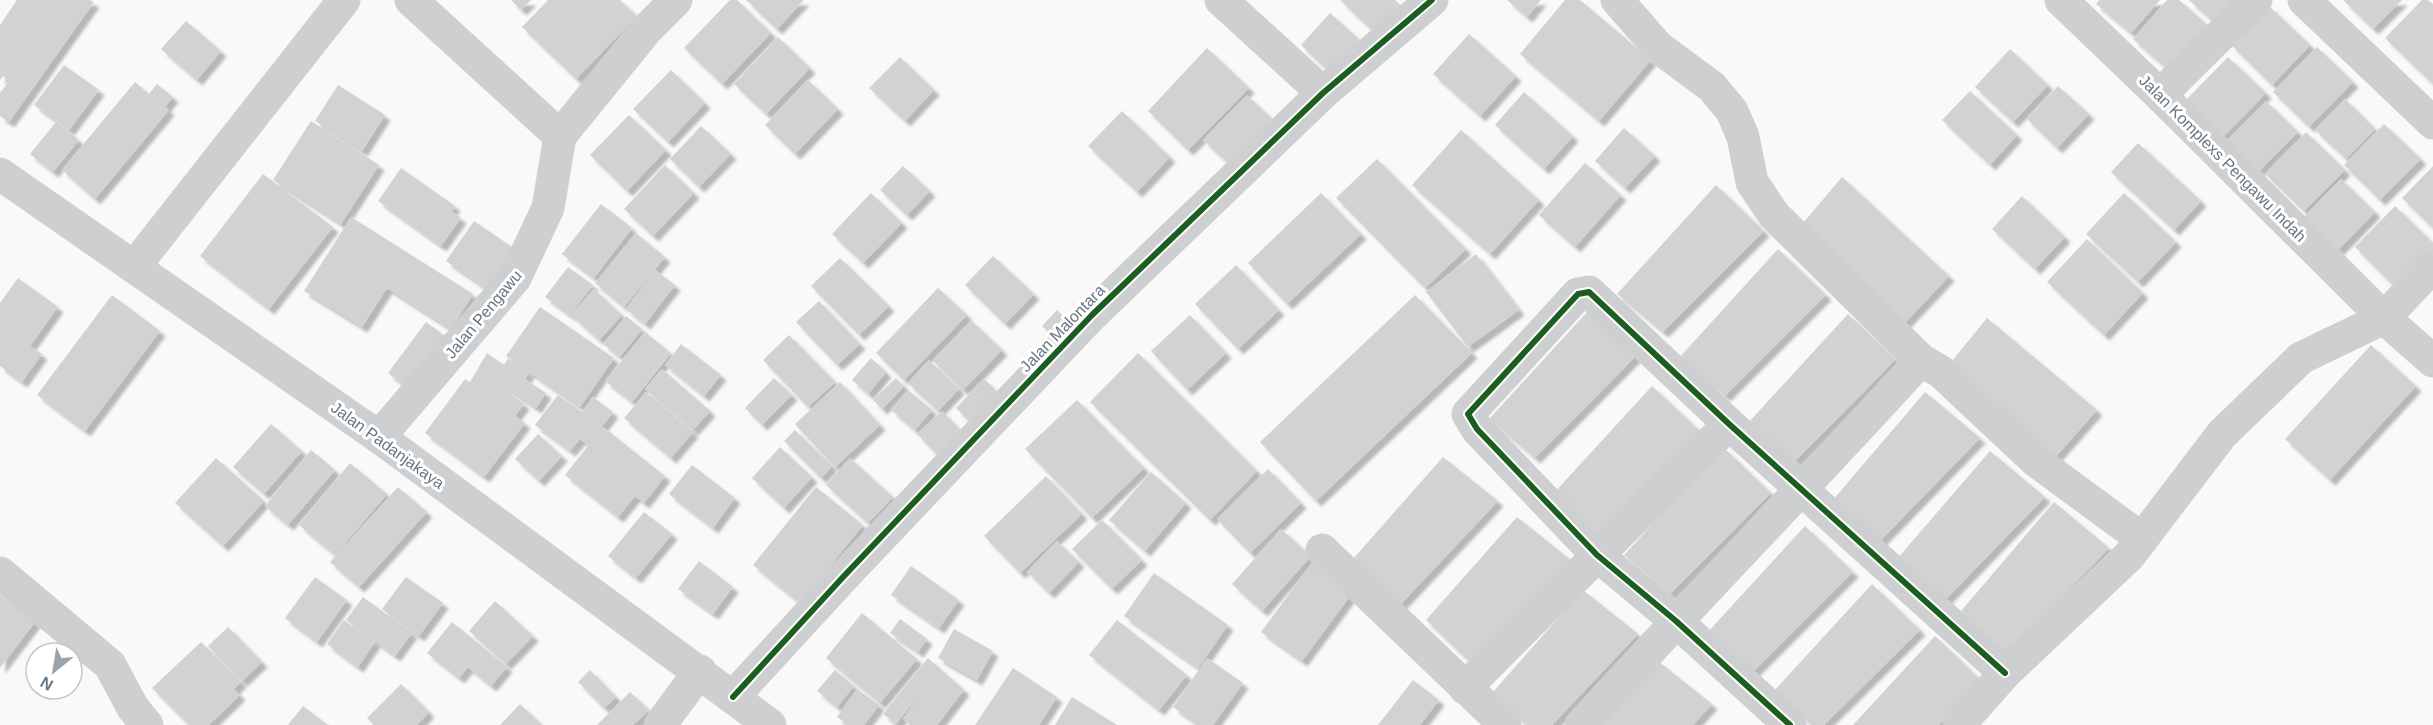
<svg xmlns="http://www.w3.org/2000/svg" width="2433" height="725" viewBox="0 0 2433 725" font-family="Arial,sans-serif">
<defs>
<filter id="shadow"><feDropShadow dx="5.5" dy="5.5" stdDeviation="1.5" flood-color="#0004"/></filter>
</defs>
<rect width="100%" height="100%" fill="#f9f9f9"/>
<g fill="#d0d2d3" filter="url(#shadow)">
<polygon points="17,0 90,0 94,2 9,122 0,116 0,93 9,81 3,76 0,80 0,25"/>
<polygon points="511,0 531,0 521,10"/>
<polygon points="548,0 620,0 637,16 576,79 522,27"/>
<polygon points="730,0 737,0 771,33 722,84 684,48"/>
<polygon points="746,0 804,0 777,29"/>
<polygon points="1340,0 1395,0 1401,6 1375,33"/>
<polygon points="1507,0 1541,0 1527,17"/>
<polygon points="1565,0 1580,0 1651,60 1599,121 1520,54"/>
<polygon points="2099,0 2160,0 2131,33 2096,4"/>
<polygon points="2167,0 2179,0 2210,27 2171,72 2133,39"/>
<polygon points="2189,0 2235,0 2215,23"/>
<polygon points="2343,0 2402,0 2373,29"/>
<polygon points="2422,0 2428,0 2433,4 2433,84 2385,38"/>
<polygon points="2269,6 2310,45 2272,85 2231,45"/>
<polygon points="1330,13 1361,41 1331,74 1301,45"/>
<polygon points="186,21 221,51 197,80 161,49"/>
<polygon points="1469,34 1516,76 1480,116 1433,74"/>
<polygon points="778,37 810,68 766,114 734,84"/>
<polygon points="2317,47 2353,82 2309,127 2273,92"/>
<polygon points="1207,48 1249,88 1188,150 1148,111"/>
<polygon points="2010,49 2048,85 2013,122 1975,87"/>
<polygon points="900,57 934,90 905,121 869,88"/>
<polygon points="2228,57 2266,93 2221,139 2183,103"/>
<polygon points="64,65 99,90 69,130 34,105"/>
<polygon points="671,70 705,103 668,142 633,109"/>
<polygon points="808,80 838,109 795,154 765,125"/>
<polygon points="135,82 149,94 157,84 173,97 165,107 169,110 95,199 62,170"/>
<polygon points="338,85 385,115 362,151 315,121"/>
<polygon points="2058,86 2089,114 2057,148 2027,119"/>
<polygon points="1970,91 2017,135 1990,165 1942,120"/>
<polygon points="1524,92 1573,136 1544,169 1495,125"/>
<polygon points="1247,95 1272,119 1229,164 1203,140"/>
<polygon points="2345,99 2375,129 2346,159 2315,130"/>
<polygon points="2266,101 2298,132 2259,171 2227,140"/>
<polygon points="1122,111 1170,157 1137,192 1088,146"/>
<polygon points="629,115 666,150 627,191 590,155"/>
<polygon points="311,121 379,165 341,224 273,180"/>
<polygon points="56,122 79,140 53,172 30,154"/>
<polygon points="2384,124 2421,159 2380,200 2344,165"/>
<polygon points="701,126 731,154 699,187 670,159"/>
<polygon points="1624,128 1655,156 1625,188 1595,161"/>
<polygon points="1461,130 1539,200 1490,254 1412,185"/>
<polygon points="2306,132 2345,170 2304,211 2265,174"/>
<polygon points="2138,143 2201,201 2174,230 2111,172"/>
<polygon points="1377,159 1466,249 1425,288 1336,198"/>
<polygon points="1585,163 1621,195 1575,247 1539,215"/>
<polygon points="665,165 694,193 653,236 624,209"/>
<polygon points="903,166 930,191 907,215 880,190"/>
<polygon points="2433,166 2433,228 2402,198"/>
<polygon points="401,168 455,206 451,211 461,218 441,246 378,201"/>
<polygon points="263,174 333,227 269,309 200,256"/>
<polygon points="1842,177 1949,276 1903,325 1798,229"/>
<polygon points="2341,179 2375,212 2338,250 2304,217"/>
<polygon points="1716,185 1764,231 1663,332 1617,294"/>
<polygon points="871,193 902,223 863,263 832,234"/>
<polygon points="1321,193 1361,234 1287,304 1248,263"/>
<polygon points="2124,193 2176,242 2138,282 2086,234"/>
<polygon points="2022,196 2065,237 2035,269 1992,229"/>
<polygon points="601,204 632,228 594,278 562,254"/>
<polygon points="2395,206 2433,243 2433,249 2395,287 2355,247"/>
<polygon points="351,217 473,294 451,329 387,288 362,327 304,291"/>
<polygon points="474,221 518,251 490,291 446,261"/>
<polygon points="636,233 665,257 624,307 595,283"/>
<polygon points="2087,239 2143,293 2104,335 2047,282"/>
<polygon points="1778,249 1826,295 1725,396 1679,358"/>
<polygon points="1476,254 1519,310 1468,347 1426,292"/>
<polygon points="993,256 1034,294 1005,324 965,285"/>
<polygon points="840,258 889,306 859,335 811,286"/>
<polygon points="1236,265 1279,310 1238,349 1195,304"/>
<polygon points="568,267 593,285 570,315 545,297"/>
<polygon points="655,270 675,285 645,324 626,309"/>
<polygon points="18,278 58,307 30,346 42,354 22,382 0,366 0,303"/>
<polygon points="938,288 967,315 904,380 876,353"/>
<polygon points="594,289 622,315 599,340 571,315"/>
<polygon points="112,295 160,331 85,431 37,395"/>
<polygon points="1415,295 1472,353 1316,501 1260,442"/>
<polygon points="819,301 860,344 837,365 796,322"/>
<polygon points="540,307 614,358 580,407 506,356"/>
<polygon points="1057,310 1072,325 1057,341 1042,326"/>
<polygon points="1588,311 1636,356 1535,458 1489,419"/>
<polygon points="1848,314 1896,359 1795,461 1749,422"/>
<polygon points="1190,315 1226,353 1187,390 1151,351"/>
<polygon points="626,316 642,329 620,357 603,344"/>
<polygon points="1987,318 2097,410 2051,462 1947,367"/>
<polygon points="972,321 1002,350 963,390 933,361"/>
<polygon points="426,322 448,338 410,390 388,373"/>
<polygon points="645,332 671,353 632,402 605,381"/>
<polygon points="789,335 835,382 808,407 763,360"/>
<polygon points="681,344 721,375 704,396 665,365"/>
<polygon points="2371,345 2416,386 2330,480 2285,439"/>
<polygon points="487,353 504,365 508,358 529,373 525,379 546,393 536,408 483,372 524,404 515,416 525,423 484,477 425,433 465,379 470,382"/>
<polygon points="1138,353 1257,471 1210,520 1090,402"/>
<polygon points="871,358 886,372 868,394 852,380"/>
<polygon points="929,360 959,389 938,411 908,383"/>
<polygon points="662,369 710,411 693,430 645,389"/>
<polygon points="774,378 792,395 762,425 745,408"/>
<polygon points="896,378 904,386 882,409 873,400"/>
<polygon points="984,379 1003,397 975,427 956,408"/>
<polygon points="840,382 880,425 835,467 795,424"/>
<polygon points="1652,386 1700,431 1599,532 1553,494"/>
<polygon points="908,390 932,410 915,430 891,410"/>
<polygon points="646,392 693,432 671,458 624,418"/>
<polygon points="1925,392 1980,438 1878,543 1832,501"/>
<polygon points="558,395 582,412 593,397 613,412 588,445 580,439 570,451 535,425"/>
<polygon points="1077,400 1144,468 1092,518 1025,449"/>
<polygon points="942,411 971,441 946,464 917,434"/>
<polygon points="271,424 302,451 264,494 233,467"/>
<polygon points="603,427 665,476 644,503 635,496 618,517 565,475"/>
<polygon points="795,430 832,466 821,478 784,441"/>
<polygon points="538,434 562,456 539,481 515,459"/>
<polygon points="780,447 812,477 784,508 752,478"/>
<polygon points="1723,447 1771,493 1670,594 1624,555"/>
<polygon points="311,450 335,470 288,525 265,506"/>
<polygon points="1990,451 2045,497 1943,602 1897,559"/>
<polygon points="1443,457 1498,501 1400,605 1352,560"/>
<polygon points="216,458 264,501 223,546 175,503"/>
<polygon points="850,458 893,497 868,523 826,485"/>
<polygon points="350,463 387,494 335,555 299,525"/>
<polygon points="692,465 735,498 713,528 669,494"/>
<polygon points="1268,469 1301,503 1250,553 1217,519"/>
<polygon points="1151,472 1186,503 1145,551 1109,520"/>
<polygon points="1046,476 1082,514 1020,573 984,536"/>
<polygon points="398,487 427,512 359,587 330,562"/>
<polygon points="816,487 863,525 800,603 753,565"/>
<polygon points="2054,502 2109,548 2007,653 1961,611"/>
<polygon points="644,512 672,534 636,578 608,556"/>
<polygon points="1517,517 1572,561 1473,665 1426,620"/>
<polygon points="1102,520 1142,560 1112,589 1072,549"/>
<polygon points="1805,526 1853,572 1752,673 1706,634"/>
<polygon points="1281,529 1311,556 1262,611 1232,584"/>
<polygon points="1057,541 1079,562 1049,593 1027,572"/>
<polygon points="699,561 733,587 713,614 678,589"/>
<polygon points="1312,563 1353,592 1302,661 1261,632"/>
<polygon points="911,566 959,600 939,628 891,595"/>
<polygon points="1154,573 1228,625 1198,668 1124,616"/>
<polygon points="315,577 347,600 317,642 285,618"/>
<polygon points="406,577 443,603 419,636 382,609"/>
<polygon points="1872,584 1920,630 1824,725 1812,725 1773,692"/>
<polygon points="1583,590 1638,634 1552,725 1526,725 1492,693"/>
<polygon points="0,595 35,622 0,668"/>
<polygon points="363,597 412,633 395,656 346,620"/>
<polygon points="495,601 533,636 506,664 469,631"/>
<polygon points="862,613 917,659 880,703 826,658"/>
<polygon points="900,619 927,639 918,652 890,633"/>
<polygon points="344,620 375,642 358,667 327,644"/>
<polygon points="1117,620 1187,675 1159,710 1089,655"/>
<polygon points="452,622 507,667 491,686 468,667 459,678 427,653"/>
<polygon points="228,627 262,662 242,681 208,646"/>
<polygon points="954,629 993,651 977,680 938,658"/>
<polygon points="1935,636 1983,682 1939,725 1853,725"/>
<polygon points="201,642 241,682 234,689 240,695 209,725 189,725 152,688"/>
<polygon points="928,658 964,690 937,725 911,725 903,719 929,683 896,724 883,714"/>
<polygon points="1207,658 1243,683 1213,725 1199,725 1173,707"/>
<polygon points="1658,661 1712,704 1693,725 1601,725"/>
<polygon points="1013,668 1057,697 1039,725 975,725"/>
<polygon points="590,670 616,697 604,708 578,682"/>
<polygon points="835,670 854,686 837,707 817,691"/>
<polygon points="1413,680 1439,700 1420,725 1378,725"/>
<polygon points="401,684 429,712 417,725 374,725 367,718"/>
<polygon points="857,689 879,705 864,725 849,725 837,717"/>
<polygon points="630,692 649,710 633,725 597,725"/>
<polygon points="1072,697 1117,725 1055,725"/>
<polygon points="520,704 542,725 500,725"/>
<polygon points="303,706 328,725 288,725"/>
</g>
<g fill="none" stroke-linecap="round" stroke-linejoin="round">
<g stroke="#cecfd0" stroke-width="33">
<polyline points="411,0 560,136"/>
<polyline points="1221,0 1323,93"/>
<polyline points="1617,0 1658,47 1712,87 1732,111 1743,137 1752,182 1774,215 1921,360 1941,372 2036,461 2142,539"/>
<polyline points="2061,0 2160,95 2384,318 2433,361"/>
<polyline points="2304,0 2433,123"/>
<polyline points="2160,95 2256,0"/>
<polyline points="134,267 344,0"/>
<polyline points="379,437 515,278 548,208 560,136 647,29 676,0"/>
<polyline points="1322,550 1505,725"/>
<polyline points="0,573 110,665 133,708 147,725"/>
<polyline points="1465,688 1729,424"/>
<polyline points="733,697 844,576 1092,315 1323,93 1432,0"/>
<polyline points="660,725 700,671"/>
<path d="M 1581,725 C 1693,602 1809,483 1921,360"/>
<polyline points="1790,725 1676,621 1597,555 1477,429 1468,414 1578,294 1589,292 1729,424 2005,673"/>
<polyline points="1959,725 2005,673 2129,556 2222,434 2301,358 2384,318 2433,266"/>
</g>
<polyline stroke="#cecfd0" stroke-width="33" points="0,174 379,437 770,725"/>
<g stroke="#fff" stroke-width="10">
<g id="cycleway">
<polyline points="733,697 844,576 1092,315 1323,93 1432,0"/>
<polyline points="1790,725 1676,621 1597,555 1477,429 1468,414 1578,294 1589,292 1729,424 2005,673"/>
</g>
</g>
<use href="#cycleway" stroke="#1b5e20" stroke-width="6"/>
</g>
<g text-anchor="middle" stroke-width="6" stroke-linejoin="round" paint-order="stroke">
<g font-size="16" fill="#657683" stroke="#fff">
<text transform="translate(2223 158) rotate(45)" y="6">Jalan Komplexs Pengawu Indah</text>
<text transform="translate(483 314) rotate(-50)" y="6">Jalan Pengawu</text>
<text transform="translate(1062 328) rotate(-46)" y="6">Jalan Malontara</text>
<text transform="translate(388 445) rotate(36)" y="6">Jalan Padanjakaya</text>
</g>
</g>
<g transform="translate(54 671) rotate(210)"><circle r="28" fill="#ffffff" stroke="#c1c8cd" stroke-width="1.5"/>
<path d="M0-4.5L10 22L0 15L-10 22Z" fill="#99a4ac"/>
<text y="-9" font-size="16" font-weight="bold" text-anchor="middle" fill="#657683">N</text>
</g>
</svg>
